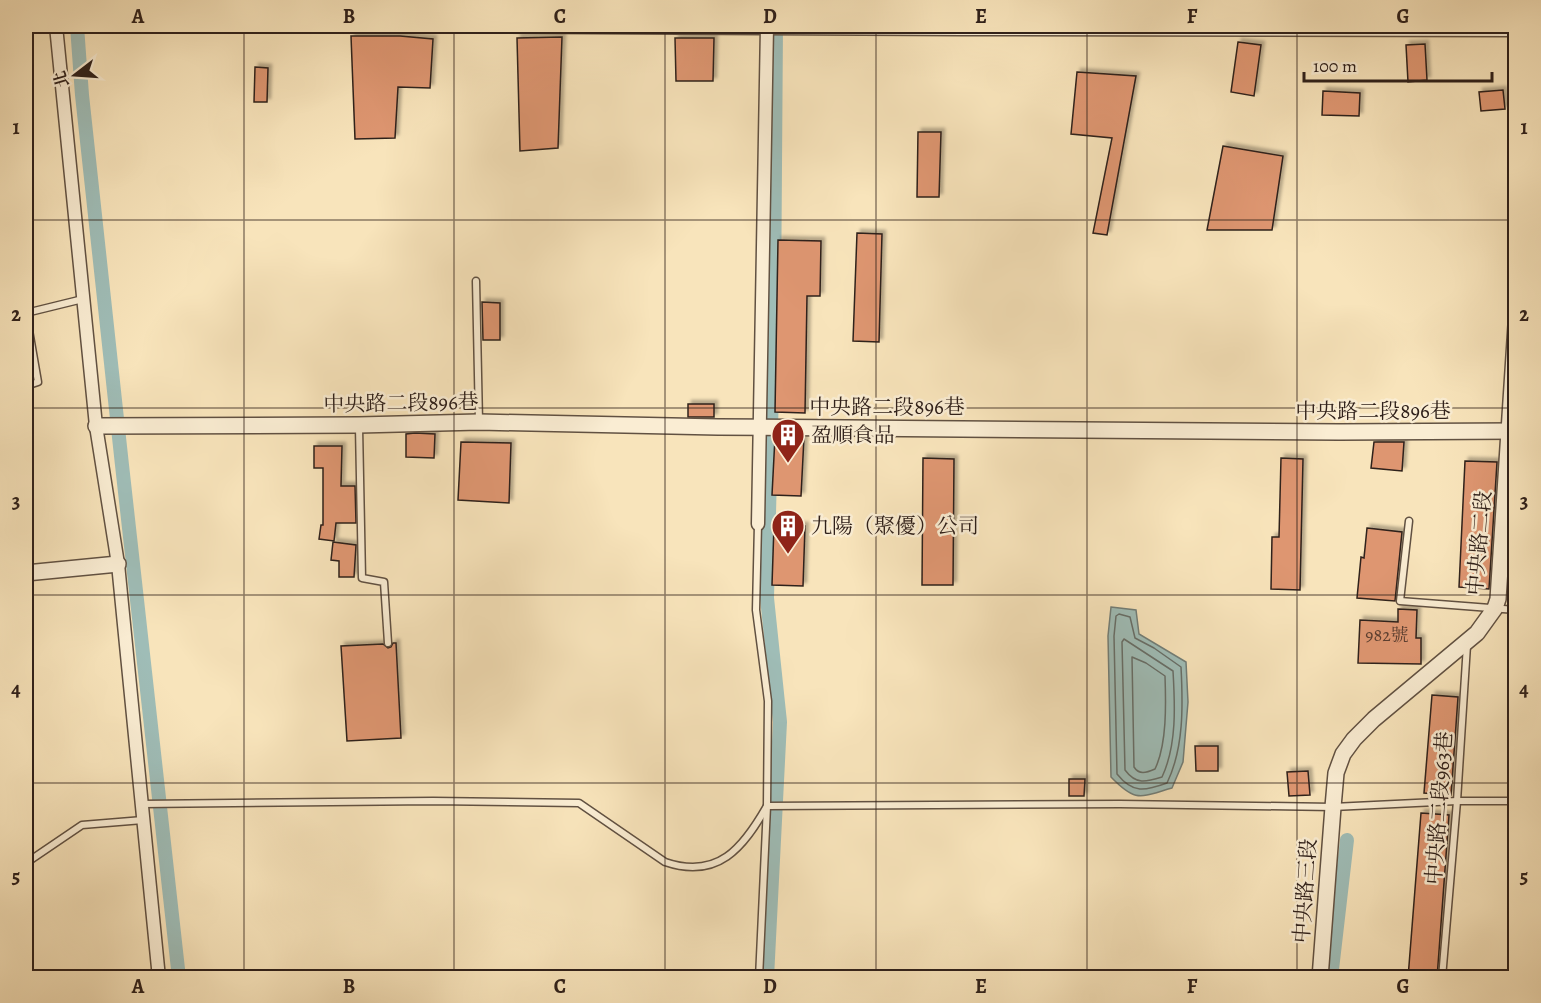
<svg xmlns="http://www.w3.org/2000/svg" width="1541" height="1003" viewBox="0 0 1541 1003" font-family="Alegreya,'Noto Serif TC',serif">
<defs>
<filter id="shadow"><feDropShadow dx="3.5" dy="-3.5" stdDeviation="1.5" flood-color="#0004"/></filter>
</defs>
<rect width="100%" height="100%" fill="#f8e4bb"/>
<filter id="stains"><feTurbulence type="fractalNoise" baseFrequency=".00333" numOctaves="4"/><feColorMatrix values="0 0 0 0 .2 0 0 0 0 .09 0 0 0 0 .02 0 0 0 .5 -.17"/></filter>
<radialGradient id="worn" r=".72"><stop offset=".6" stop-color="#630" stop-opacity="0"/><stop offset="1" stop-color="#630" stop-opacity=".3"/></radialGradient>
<path fill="#9fbdb7" stroke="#727e78" stroke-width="1.5" d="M 1111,607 L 1136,610 L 1139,634 L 1186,662 L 1188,702 L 1183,762 L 1172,788 C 1140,797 1136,803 1111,777 L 1108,636 Z"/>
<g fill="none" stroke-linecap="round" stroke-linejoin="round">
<g stroke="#676e68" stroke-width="1.5">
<path d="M 1119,614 L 1130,617 L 1135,638 L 1154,648 L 1181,667 C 1183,705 1184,748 1167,783 C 1145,791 1133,794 1117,774 L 1114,636 L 1116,616 Z"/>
<path d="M 1124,639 L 1173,671 C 1175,705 1177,745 1162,777 C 1146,782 1136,785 1125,770 L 1122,642 Z"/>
<path d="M 1132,657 L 1146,663 L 1165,676 C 1166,704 1167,744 1155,769 C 1146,773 1139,775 1134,767 Z"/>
</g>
<g stroke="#9fbdb7" stroke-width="14">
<polyline points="77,26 82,95 122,465 179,978"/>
<polyline points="767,978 780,722 767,598 774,304 776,26"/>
<polyline points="1331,978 1347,840"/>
</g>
</g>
<g fill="#de9671" stroke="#2f201a" stroke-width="1.5" filter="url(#shadow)">
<polygon points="351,36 400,36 433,39 430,88 398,87 395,138 355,139"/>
<polygon points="562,37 558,148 520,151 517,38"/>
<polygon points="675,38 714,38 713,81 676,81"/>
<polygon points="1238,42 1261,45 1254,96 1231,92"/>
<polygon points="1425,44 1427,80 1408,82 1406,45"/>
<polygon points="255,67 268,68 267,102 254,102"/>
<polygon points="1077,72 1136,76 1107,235 1093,233 1112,138 1071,134"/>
<polygon points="1503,90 1505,109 1481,111 1479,92"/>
<polygon points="1323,91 1360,93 1359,116 1322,115"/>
<polygon points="918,132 941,132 939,197 917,197"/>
<polygon points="1223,146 1283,156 1272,230 1207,230"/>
<polygon points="857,233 882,234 879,342 853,341"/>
<polygon points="778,240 821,241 820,296 807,296 805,413 775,412"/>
<polygon points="482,302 500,303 500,340 483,340"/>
<rect x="688" y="404" width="26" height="13"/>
<polygon points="415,433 435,434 434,458 406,457 406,434"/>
<polygon points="775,437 804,437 801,496 772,495"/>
<polygon points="461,442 511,443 509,503 458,500"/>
<polygon points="1374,442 1404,442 1402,471 1371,468"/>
<polygon points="314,446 342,446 341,486 355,486 356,523 336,523 334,541 319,539 321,525 323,525 323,468 314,468"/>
<polygon points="923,458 954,459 953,585 922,585"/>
<polygon points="1281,458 1303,459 1300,590 1271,589 1272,537 1279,537"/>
<polygon points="1465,461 1497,462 1489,589 1459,587"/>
<polygon points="774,525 805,526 803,586 772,585"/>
<polygon points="1367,528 1402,532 1395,601 1357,598 1361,557 1364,558"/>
<polygon points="333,542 356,545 354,577 339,577 339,561 331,560"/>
<polygon points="1398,609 1417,610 1416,638 1421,638 1421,664 1358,663 1360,620 1398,622"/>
<polygon points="393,643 396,643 401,738 347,741 341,646 383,644 388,648 391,647"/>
<polygon points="1432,695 1458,697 1451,795 1424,793"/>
<polygon points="1195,746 1218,746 1218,771 1196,771"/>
<polygon points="1308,771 1310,795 1289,796 1287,772"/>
<polygon points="1069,779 1085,779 1084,796 1069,796"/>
<polygon points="1421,813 1449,815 1437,978 1408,978"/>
</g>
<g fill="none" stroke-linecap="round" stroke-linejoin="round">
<g stroke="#615142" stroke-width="9">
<g id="service">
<polyline points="56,27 962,32 1516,33"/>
<polyline points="476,281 479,422"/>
<polyline points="26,386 38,382 26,313 83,299"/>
<polyline points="359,427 362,578 384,582 388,643"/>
<polyline points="1409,521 1400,601 1516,610"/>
<polyline points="758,524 756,610 768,701 767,806 759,978"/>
<path d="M 142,804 L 433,801 L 579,803 L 665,862 C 718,880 743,848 767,806 L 1120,804 L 1333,807 L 1457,801 L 1516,801"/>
<polyline points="26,863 82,825 143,820"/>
<polyline points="1442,978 1457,801 1467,645"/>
</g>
</g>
<g stroke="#615142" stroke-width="15">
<g id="minor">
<polyline points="56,26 96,426 118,564 159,978"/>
<polyline points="758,524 767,26"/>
</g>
</g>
<g stroke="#615142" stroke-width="18">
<g id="tertiary">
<polyline points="96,426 359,425 479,422 718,427 1339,432 1516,431"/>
<polyline points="26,573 118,564"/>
<polyline points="1320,978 1333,807 1336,773 1343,754 1354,739 1374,719 1477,633 1495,608 1498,599 1516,325"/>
</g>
</g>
<use href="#service" stroke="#faedd3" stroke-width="6"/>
<use href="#minor" stroke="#faedd3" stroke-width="12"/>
<use href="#tertiary" stroke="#faedd3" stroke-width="15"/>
</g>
<path fill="none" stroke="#2f201a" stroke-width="1.5" stroke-opacity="0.55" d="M 244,26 L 244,978M 454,26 L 454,978M 665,26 L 665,978M 876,26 L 876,978M 1087,26 L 1087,978M 1297,26 L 1297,978M 26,220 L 1516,220M 26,408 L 1516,408M 26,595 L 1516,595M 26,783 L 1516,783"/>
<defs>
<g id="building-pin" transform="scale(1.725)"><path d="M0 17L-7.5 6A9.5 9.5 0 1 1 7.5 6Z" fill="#8f2418" stroke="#faedd3"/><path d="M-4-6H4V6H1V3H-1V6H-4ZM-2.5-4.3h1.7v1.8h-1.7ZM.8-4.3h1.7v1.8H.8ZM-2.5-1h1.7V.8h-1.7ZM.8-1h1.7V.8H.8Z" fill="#fff"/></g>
</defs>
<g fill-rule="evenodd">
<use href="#building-pin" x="788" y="435"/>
<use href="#building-pin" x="788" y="526"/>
</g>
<g text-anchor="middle" stroke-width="5" stroke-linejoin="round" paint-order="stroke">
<g font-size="18" fill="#5b3e30">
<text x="1387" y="641">982號</text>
</g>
<g font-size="21" fill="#2f201a" stroke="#faedd3">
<text transform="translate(401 403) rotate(-1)" y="7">中央路二段896巷</text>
<text x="887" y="414">中央路二段896巷</text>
<text x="1373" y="418">中央路二段896巷</text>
<text transform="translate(1479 543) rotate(-85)" y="7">中央路二段</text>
<text transform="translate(1439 808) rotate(-86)" y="7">中央路二段963巷</text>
<text transform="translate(1305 891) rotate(-86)" y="7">中央路三段</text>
</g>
<g font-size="21" fill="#2f201a" stroke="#faedd3" text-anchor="start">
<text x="811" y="442">盈順食品</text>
<text x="811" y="533">九陽（聚優）公司</text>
</g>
</g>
<rect width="1541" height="1003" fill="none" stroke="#f8e4bb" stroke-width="66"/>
<g transform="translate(75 75) rotate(253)" stroke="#faedd3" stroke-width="4.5" paint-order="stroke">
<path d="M0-4.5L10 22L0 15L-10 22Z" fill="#2f201a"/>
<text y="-9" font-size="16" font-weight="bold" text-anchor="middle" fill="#2f201a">北</text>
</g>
<path d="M1304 72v9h188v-9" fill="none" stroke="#2f201a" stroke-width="3"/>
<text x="1313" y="72" font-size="18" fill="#2f201a" stroke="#faedd3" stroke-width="4.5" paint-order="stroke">100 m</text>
<rect x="33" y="33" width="1475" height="937" fill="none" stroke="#2f201a" stroke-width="2"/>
<g font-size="20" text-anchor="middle" font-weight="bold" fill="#2f201a">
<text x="138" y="23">A</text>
<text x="349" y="23">B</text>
<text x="560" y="23">C</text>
<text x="770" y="23">D</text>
<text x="981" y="23">E</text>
<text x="1192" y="23">F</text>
<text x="1403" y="23">G</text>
<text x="16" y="134">1</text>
<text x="1524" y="134">1</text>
<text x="16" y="321">2</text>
<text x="1524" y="321">2</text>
<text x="16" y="508">3</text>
<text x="1524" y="508">3</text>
<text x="16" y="696">4</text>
<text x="1524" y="696">4</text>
<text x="16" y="883">5</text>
<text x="1524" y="883">5</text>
<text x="138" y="993">A</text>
<text x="349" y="993">B</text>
<text x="560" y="993">C</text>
<text x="770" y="993">D</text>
<text x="981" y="993">E</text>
<text x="1192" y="993">F</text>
<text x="1403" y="993">G</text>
</g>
<rect width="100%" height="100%" filter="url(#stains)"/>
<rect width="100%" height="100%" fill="url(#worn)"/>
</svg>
